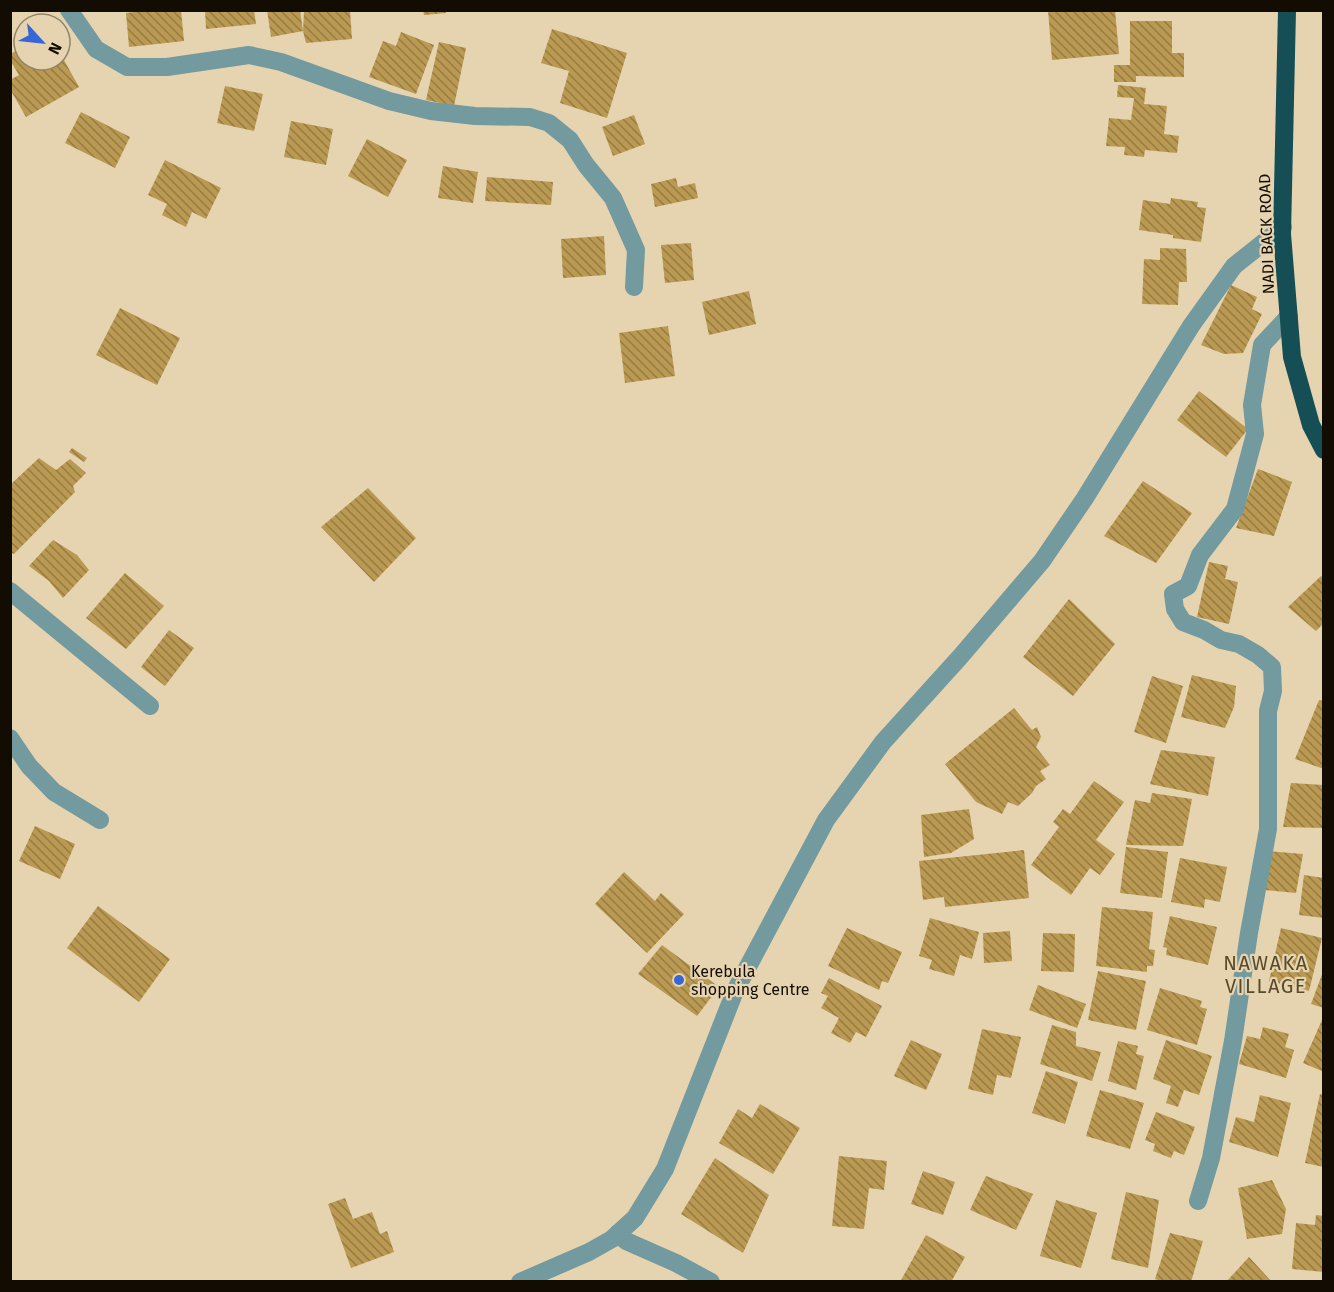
<svg xmlns="http://www.w3.org/2000/svg" width="1334" height="1292" viewBox="0 0 1334 1292" font-family="'Fira Sans',sans-serif">
<defs>
<pattern id="building-back-hatch" width="6" height="6" patternUnits="userSpaceOnUse" patternTransform="scale(1.5)"><rect width="6" height="6" fill="#ba9952"/><path d="M-1 5l2 2M0 0l6 6M5-1l2 2" fill="none" stroke="#967b42"/></pattern>
</defs>
<rect width="100%" height="100%" fill="#e6d4b0"/>
<g fill="url(#building-back-hatch)">
<polygon points="153,10 181,10 184,41 129,47 126,13"/>
<polygon points="205,10 254,10 256,24 206,29"/>
<polygon points="267,10 300,10 303,31 271,37"/>
<polygon points="350,10 352,39 306,43 303,31 304,11"/>
<polygon points="423,10 446,10 446,13 424,15"/>
<polygon points="1048,10 1115,10 1119,54 1052,60"/>
<polygon points="1130,21 1172,21 1172,53 1184,53 1184,77 1136,76 1136,82 1114,82 1114,65 1130,65"/>
<polygon points="552,29 627,53 607,118 560,103 569,71 541,63"/>
<polygon points="401,32 434,45 416,94 369,77 383,41 396,46"/>
<polygon points="439,42 466,48 454,106 426,100"/>
<polygon points="24,47 24,60 60,60 60,53 79,87 26,117 10,89 10,80 19,75 10,60 10,54"/>
<polygon points="1118,85 1146,88 1144,104 1167,106 1164,134 1179,136 1177,153 1145,150 1144,157 1124,155 1125,147 1106,146 1109,118 1131,120 1134,98 1117,97"/>
<polygon points="225,86 263,94 254,131 217,123"/>
<polygon points="81,112 130,137 115,168 65,143"/>
<polygon points="634,115 645,144 613,156 602,127"/>
<polygon points="291,121 333,129 326,165 284,157"/>
<polygon points="367,139 407,160 388,197 348,176"/>
<polygon points="165,160 221,188 206,219 192,212 186,227 162,215 167,204 148,195"/>
<polygon points="443,166 478,172 473,203 438,198"/>
<polygon points="487,177 553,182 551,205 485,201"/>
<polygon points="676,178 678,187 695,183 698,198 655,207 651,184"/>
<polygon points="1171,198 1198,202 1197,207 1206,208 1201,242 1173,238 1173,235 1139,230 1143,200 1170,204"/>
<polygon points="604,236 606,275 563,278 561,239"/>
<polygon points="691,243 694,280 665,283 661,245"/>
<polygon points="1160,248 1186,249 1187,282 1179,282 1178,305 1142,304 1144,259 1160,260"/>
<polygon points="1231,285 1257,297 1252,309 1262,314 1243,353 1224,354 1201,345"/>
<polygon points="749,291 756,324 709,335 702,302"/>
<polygon points="120,308 180,338 157,385 96,355"/>
<polygon points="668,326 675,376 625,383 619,333"/>
<polygon points="1199,391 1248,429 1226,457 1177,420"/>
<polygon points="72,448 87,458 84,462 69,452"/>
<polygon points="39,458 56,470 70,459 86,473 73,486 75,492 14,554 10,552 10,485"/>
<polygon points="1258,469 1292,482 1274,536 1236,528"/>
<polygon points="1143,481 1192,513 1156,563 1104,536"/>
<polygon points="368,488 416,538 374,582 321,527"/>
<polygon points="53,540 77,555 89,570 63,598 49,581 29,566"/>
<polygon points="1209,562 1228,566 1225,579 1238,582 1229,624 1197,617"/>
<polygon points="125,573 164,606 126,649 86,618"/>
<polygon points="1321,576 1324,579 1324,623 1316,631 1288,607"/>
<polygon points="1069,599 1115,644 1073,696 1023,657"/>
<polygon points="169,630 194,648 165,686 141,667"/>
<polygon points="1192,675 1236,686 1234,707 1225,728 1181,717"/>
<polygon points="1152,676 1183,686 1166,743 1134,732"/>
<polygon points="1319,700 1324,701 1324,769 1295,759"/>
<polygon points="1014,708 1032,730 1037,727 1041,737 1036,747 1050,765 1040,771 1046,779 1036,786 1032,793 1018,806 1008,802 1002,814 976,802 945,764"/>
<polygon points="1161,750 1215,757 1208,796 1150,784"/>
<polygon points="1094,781 1124,802 1096,840 1115,854 1100,875 1090,868 1071,895 1031,865 1059,827 1053,822 1063,809 1070,814"/>
<polygon points="1291,783 1324,785 1324,828 1283,827"/>
<polygon points="1152,793 1192,799 1183,846 1126,845 1135,800 1150,803"/>
<polygon points="969,809 974,839 951,853 924,857 921,815"/>
<polygon points="35,826 75,844 60,879 19,861"/>
<polygon points="1126,847 1168,852 1162,898 1120,893"/>
<polygon points="1024,850 1029,898 945,907 944,897 923,900 919,861"/>
<polygon points="1268,851 1303,854 1296,893 1264,890"/>
<polygon points="1180,858 1227,867 1220,902 1205,899 1204,908 1171,902"/>
<polygon points="624,872 655,901 661,893 684,914 647,953 595,904"/>
<polygon points="1304,875 1324,878 1324,918 1299,915"/>
<polygon points="98,906 170,959 139,1002 67,948"/>
<polygon points="1102,907 1153,912 1149,949 1155,950 1153,966 1147,966 1147,972 1096,966"/>
<polygon points="1170,916 1217,927 1208,965 1166,955 1167,948 1163,947"/>
<polygon points="930,918 979,932 972,959 960,955 954,976 929,969 932,960 919,956"/>
<polygon points="847,928 902,952 888,983 882,981 879,990 828,966"/>
<polygon points="1281,928 1322,938 1309,991 1269,981"/>
<polygon points="1010,931 1012,961 984,963 983,933"/>
<polygon points="1043,933 1075,934 1074,972 1041,971"/>
<polygon points="662,945 719,987 697,1016 638,974"/>
<polygon points="1324,969 1324,1008 1311,1004"/>
<polygon points="1098,971 1146,981 1136,1030 1088,1020"/>
<polygon points="829,978 882,1006 866,1037 856,1032 850,1043 831,1033 839,1018 821,1008 828,996 821,993"/>
<polygon points="1038,985 1086,1004 1077,1028 1029,1010"/>
<polygon points="1160,988 1202,1001 1200,1007 1207,1009 1197,1045 1147,1030"/>
<polygon points="1322,1020 1324,1020 1324,1072 1303,1063"/>
<polygon points="1052,1025 1076,1032 1076,1046 1101,1052 1092,1081 1040,1064"/>
<polygon points="1263,1027 1289,1034 1285,1047 1294,1050 1286,1078 1239,1064 1247,1036 1260,1039"/>
<polygon points="982,1029 1021,1037 1011,1078 997,1075 993,1095 968,1089"/>
<polygon points="911,1040 942,1054 926,1090 894,1076"/>
<polygon points="1166,1040 1212,1056 1199,1095 1184,1090 1178,1107 1166,1103 1171,1086 1153,1079"/>
<polygon points="1118,1041 1138,1046 1136,1054 1144,1056 1136,1090 1108,1081"/>
<polygon points="1046,1071 1078,1082 1065,1124 1032,1113"/>
<polygon points="1100,1090 1144,1103 1130,1149 1086,1136"/>
<polygon points="1320,1094 1324,1095 1324,1167 1305,1163"/>
<polygon points="1260,1095 1291,1103 1278,1157 1229,1142 1236,1117 1254,1122"/>
<polygon points="760,1104 800,1128 773,1174 719,1143 738,1109 752,1118"/>
<polygon points="1156,1112 1195,1127 1184,1155 1174,1151 1171,1158 1153,1151 1155,1144 1145,1140"/>
<polygon points="839,1156 887,1161 884,1190 869,1188 864,1229 832,1226"/>
<polygon points="715,1158 769,1195 743,1253 681,1214"/>
<polygon points="923,1171 955,1182 943,1215 911,1204"/>
<polygon points="986,1176 1033,1194 1016,1230 970,1210"/>
<polygon points="1272,1180 1286,1209 1282,1234 1247,1239 1238,1188"/>
<polygon points="1126,1192 1159,1200 1148,1268 1111,1259"/>
<polygon points="345,1198 353,1219 372,1212 380,1234 387,1231 394,1252 351,1268 328,1204"/>
<polygon points="1056,1200 1097,1213 1081,1268 1040,1256"/>
<polygon points="1316,1215 1324,1216 1324,1272 1292,1269 1296,1223 1315,1225"/>
<polygon points="1170,1233 1203,1241 1191,1282 1164,1282 1155,1279"/>
<polygon points="926,1235 965,1257 951,1282 900,1282"/>
<polygon points="1249,1257 1272,1282 1226,1282"/>
</g>
<g fill="none" stroke-linecap="round" stroke-linejoin="round">
<g stroke="#729a9f" stroke-width="18">
<polyline points="69,10 96,49 127,67 167,67 249,55 281,62 389,101 431,111 475,116 530,117 549,123 570,140 586,165 613,198 636,250 634,287"/>
<polyline points="10,591 150,706"/>
<polyline points="10,738 29,766 54,792 100,820"/>
<polyline points="1198,1201 1211,1158 1233,1041 1249,933 1268,829 1268,711 1273,691 1272,667 1258,655 1239,644 1221,640 1204,630 1183,622 1175,609 1173,594 1188,586 1200,555 1235,509 1255,434 1252,405 1262,345 1289,316"/>
<polyline points="618,1233 626,1241 676,1263 711,1282"/>
<polyline points="520,1282 589,1252 612,1239 635,1218 665,1169 735,991 826,820 883,742 960,657 1042,561 1085,498 1191,326 1234,266 1283,227"/>
</g>
<polyline stroke="#154f55" stroke-width="18" points="1287,10 1282,234 1292,357 1311,425 1324,450"/>
</g>
<circle fill="#3966d6" stroke="#e6d4b0" stroke-width="2" cx="679" cy="980" r="6"/>
<g text-anchor="middle" stroke-width="4.5" stroke-linejoin="round" paint-order="stroke">
<g font-size="16" fill="#130c02" stroke="#e6d4b0">
<text transform="translate(1266 234) rotate(-92)" y="6">NADI BACK ROAD</text>
</g>
<g font-size="16" fill="#130c02" stroke="#e6d4b0" text-anchor="start">
<text x="691" y="977">Kerebula<tspan x="691" dy="18">shopping Centre</tspan></text>
</g>
<g font-size="20" letter-spacing="1.5" fill="#5a4a2a" stroke="#e6d4b0">
<text x="1266" y="970">NAWAKA<tspan x="1266" dy="23">VILLAGE</tspan></text>
</g>
</g>
<rect width="1334" height="1292" fill="none" stroke="#130c02" stroke-width="24"/>
<g transform="translate(42 42) rotate(117)"><circle r="28" fill="#e6d4b0" stroke="#92846a" stroke-width="1.5"/>
<path d="M0-4.5L10 22L0 15L-10 22Z" fill="#3966d6"/>
<text y="-9" font-size="16" font-weight="bold" text-anchor="middle" fill="#130c02">N</text>
</g>
</svg>
